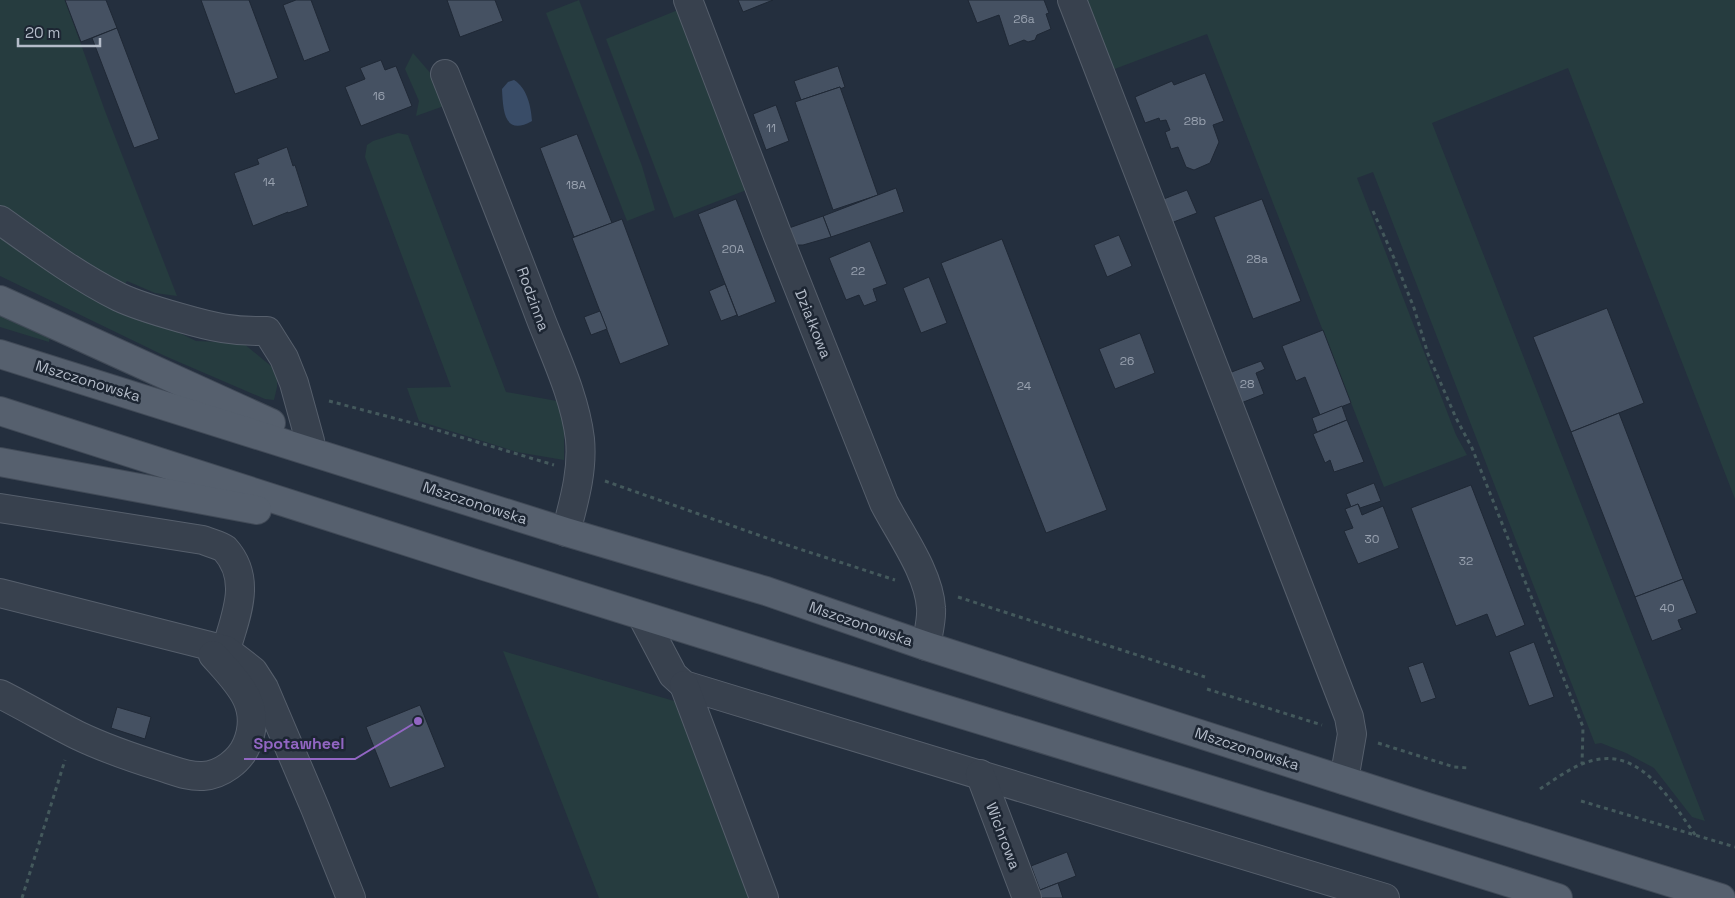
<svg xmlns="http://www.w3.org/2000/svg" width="1735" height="898" viewBox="0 0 1735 898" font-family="'Space Grotesk',sans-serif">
<rect width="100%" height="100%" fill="#242f3e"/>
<g fill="#263c3f">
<polygon points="0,0 65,0 105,111 177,296 155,293 127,281 125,284 73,257 0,206"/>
<polygon points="579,0 642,166 655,210 627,221 546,13"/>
<polygon points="1084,0 1735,0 1735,499 1568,68 1432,123 1705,821 1692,817 1654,768 1626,753 1601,743 1595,744 1373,172 1357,178 1456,435 1467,455 1384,487 1207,34 1112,70"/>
<polygon points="678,10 749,189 674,218 606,39"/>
<polygon points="413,53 432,75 444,106 416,116 419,101 405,69"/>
<polygon points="398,133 408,135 506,392 557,401 564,419 564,460 517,452 419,421 407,388 451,387 365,157 367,145 373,141"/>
<polygon points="0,236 153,320 196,341 243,343 277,371 277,387 274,400 265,399 165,356 0,276"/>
<polygon points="0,309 51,332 49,342 0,327"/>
<polygon points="503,651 681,703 756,898 599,898"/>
</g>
<path fill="#394c67" d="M 514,80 C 527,88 531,106 532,121 C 504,137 503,110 502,89 L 508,82 Z"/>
<g fill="#455162" stroke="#1f2835">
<polygon points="65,0 106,0 117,28 81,42"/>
<polygon points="201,0 249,0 278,78 235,94"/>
<polygon points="296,0 311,0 330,51 304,61 283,5"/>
<polygon points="447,0 495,0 503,21 460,37"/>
<polygon points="738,0 773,0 743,12"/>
<polygon points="968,0 1044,0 1049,13 1046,14 1051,29 1037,35 1035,40 1028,42 1024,40 1009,46 999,15 977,23"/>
<polygon points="117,28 159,139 134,148 92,38"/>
<polygon points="381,60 385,70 396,66 412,106 361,126 345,87 365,79 360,68"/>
<polygon points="838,66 845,87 840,89 840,87 801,100 794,81"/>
<polygon points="1205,73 1224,121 1213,125 1219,142 1210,163 1194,170 1186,167 1178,147 1171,149 1165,132 1170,130 1166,120 1160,121 1159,118 1145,123 1135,97 1172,81 1174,85"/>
<polygon points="840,87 878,195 833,210 795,102"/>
<polygon points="776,105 789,141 766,150 753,114"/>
<polygon points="577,134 612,223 574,237 540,148"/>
<polygon points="287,147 293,166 295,165 308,206 288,213 288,212 253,226 234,173 259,164 257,159"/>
<polygon points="896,188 904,212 831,237 823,216"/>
<polygon points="1187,190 1197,213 1171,223 1161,200"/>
<polygon points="736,199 776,302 738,317 698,214"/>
<polygon points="1262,199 1301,301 1253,319 1214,217"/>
<polygon points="823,216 831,237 803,245 795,245 789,228"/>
<polygon points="622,219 669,345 620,364 572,238"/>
<polygon points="1119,235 1132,266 1107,277 1094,245"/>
<polygon points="1002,239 1107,510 1046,533 941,263"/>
<polygon points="870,241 887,284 873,289 877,301 864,306 859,295 846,300 829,258"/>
<polygon points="929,277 947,323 921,333 903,288"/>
<polygon points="725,284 737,315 721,321 709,291"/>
<polygon points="1607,308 1644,403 1571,432 1533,337"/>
<polygon points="600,311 607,329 591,335 584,317"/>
<polygon points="1323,330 1351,403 1320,415 1305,377 1296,381 1282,346"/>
<polygon points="1140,333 1155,373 1115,389 1099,349"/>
<polygon points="1261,361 1265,369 1256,373 1264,394 1241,403 1229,373"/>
<polygon points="1342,406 1347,420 1317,432 1312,418"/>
<polygon points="1619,413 1683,579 1635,597 1571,432"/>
<polygon points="1347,420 1364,462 1334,472 1330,460 1325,463 1313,434"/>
<polygon points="1374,483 1381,501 1360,508 1358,504 1351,507 1346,494"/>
<polygon points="1471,485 1525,625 1496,637 1487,614 1456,626 1411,508"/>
<polygon points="1358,504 1362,515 1383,506 1399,548 1358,564 1344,531 1353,528 1345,509"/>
<polygon points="1683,579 1697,613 1678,620 1681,628 1683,629 1652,641 1635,597"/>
<polygon points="1534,642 1554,697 1529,706 1509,652"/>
<polygon points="1423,662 1436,698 1421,703 1408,667"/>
<polygon points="420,705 445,767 390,788 366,727"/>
<polygon points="117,707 151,717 145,739 111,728"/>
<polygon points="1067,852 1076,876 1040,890 1031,866"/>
<polygon points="1058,883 1063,898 1037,898 1035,892"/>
</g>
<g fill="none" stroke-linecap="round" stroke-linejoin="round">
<g stroke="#565f6c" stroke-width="30">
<g id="minor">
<path d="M 688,0 L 776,231 L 884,503 C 900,534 929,573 931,608 C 932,620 928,634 926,646"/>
<polyline points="1072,0 1349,717 1352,734 1344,780"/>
<path d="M 445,74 C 477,155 509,235 540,317 C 555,356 575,397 580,439 C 583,471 574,501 566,532"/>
<path d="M 0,220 C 38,247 77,276 119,297 C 138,306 160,312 181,318 C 212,327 234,332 267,331 L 284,358 L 294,383 L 310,441"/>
<path d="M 0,508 L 203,540 C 210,543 220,545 225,549 C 253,580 235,617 226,650"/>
<polyline points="0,593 226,650 253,671 264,688 315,808 351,898"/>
<polyline points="642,616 673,675 684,685 1385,898"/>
<polyline points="684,685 764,898"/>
<path d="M 0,694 C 26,707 51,722 77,735 C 104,748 133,758 162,767 C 175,771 189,777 203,776 C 221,775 240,761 247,744 C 263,705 237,682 213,655"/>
<polyline points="980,774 1027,898"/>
</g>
</g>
<g stroke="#414a57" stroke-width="30">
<g id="major">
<polyline points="0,300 271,423"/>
<polyline points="0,354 566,532 766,591 926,646 1424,806 1721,898"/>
<path d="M 0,411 C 255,494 510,575 766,654 C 1030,736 1295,814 1558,898"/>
<polyline points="0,462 257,510"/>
</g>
</g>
<g stroke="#44595c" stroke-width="3" stroke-dasharray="4 4" stroke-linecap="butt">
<polyline points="1373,211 1394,258 1414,308 1428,354 1456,418 1472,448 1583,727 1582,764"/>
<polyline points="329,401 420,425 554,465"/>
<polyline points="605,481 781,543 895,580"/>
<polyline points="958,597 1205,677"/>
<polyline points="1207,689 1322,725"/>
<polyline points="1378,743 1454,767 1468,768"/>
<path d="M 1540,789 C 1557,778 1575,764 1595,760 C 1643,749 1672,803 1696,836"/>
<polyline points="1581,801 1735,847"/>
<polyline points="22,898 65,760"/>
</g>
<use href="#minor" stroke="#38414e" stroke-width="28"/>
<use href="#major" stroke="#56606e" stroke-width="28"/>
</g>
<g text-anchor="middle" stroke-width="5" stroke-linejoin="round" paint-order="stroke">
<g font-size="12" fill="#98a1af">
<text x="1024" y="23">26a</text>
<text x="379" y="100">16</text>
<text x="1195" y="125">28b</text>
<text x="771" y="132">11</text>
<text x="269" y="186">14</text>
<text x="576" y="189">18A</text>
<text x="733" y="253">20A</text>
<text x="1257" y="263">28a</text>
<text x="858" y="275">22</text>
<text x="1127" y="365">26</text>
<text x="1247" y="388">28</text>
<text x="1024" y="390">24</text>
<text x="1372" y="543">30</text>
<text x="1466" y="565">32</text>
<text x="1667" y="612">40</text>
</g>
<g font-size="15" fill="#b4bcc9" stroke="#1d2633">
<text transform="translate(533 299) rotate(70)" y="5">Rodzinna</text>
<text transform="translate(813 324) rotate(68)" y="5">Działkowa</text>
<text transform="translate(88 381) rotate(17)" y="5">Mszczonowska</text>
<text transform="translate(475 503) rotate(18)" y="5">Mszczonowska</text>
<text transform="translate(861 624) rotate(19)" y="5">Mszczonowska</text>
<text transform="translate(1247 749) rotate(18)" y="5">Mszczonowska</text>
<text transform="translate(1003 836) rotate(69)" y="5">Wichrowa</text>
</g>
</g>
<path fill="none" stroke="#9266c3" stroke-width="2" d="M418 721L355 759H244"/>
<circle fill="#9266c3" stroke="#1d2633" stroke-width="2" cx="418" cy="721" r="5"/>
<g font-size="16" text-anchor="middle" font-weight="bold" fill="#9266c3" stroke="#1d2633" stroke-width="5" stroke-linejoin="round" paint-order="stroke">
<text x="299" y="749">Spotawheel</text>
</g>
<path d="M18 38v8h82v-8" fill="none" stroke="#b4bcc9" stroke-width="2.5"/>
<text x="25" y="38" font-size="15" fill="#b4bcc9" stroke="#1d2633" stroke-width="4" paint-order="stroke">20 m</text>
</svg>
